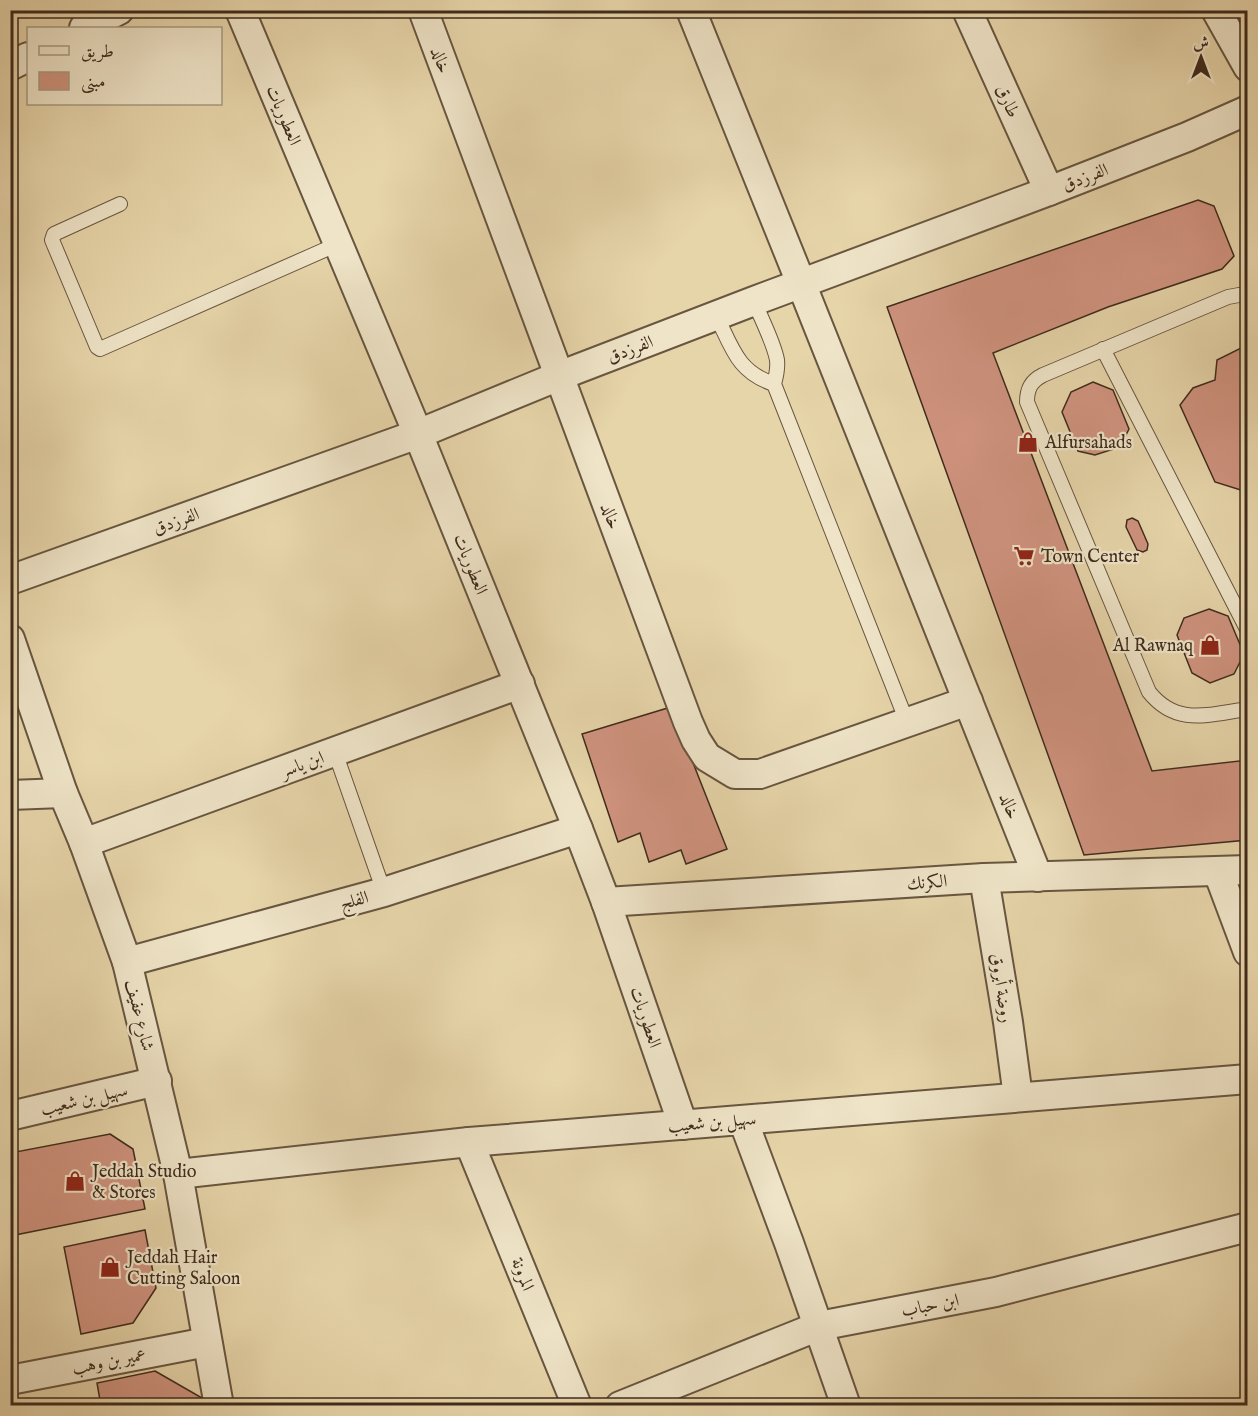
<svg xmlns="http://www.w3.org/2000/svg" width="1258" height="1416" viewBox="0 0 1258 1416" font-family="'IM FELL English',Amiri,serif">
<rect width="100%" height="100%" fill="#e7d5aa"/>
<filter id="stains"><feTurbulence type="fractalNoise" baseFrequency=".00333" numOctaves="4"/><feColorMatrix values="0 0 0 0 .2 0 0 0 0 .09 0 0 0 0 .02 0 0 0 .5 -.17"/></filter>
<radialGradient id="worn" r=".72"><stop offset=".6" stop-color="#630" stop-opacity="0"/><stop offset="1" stop-color="#630" stop-opacity=".3"/></radialGradient>
<g fill="#d0937f" stroke="#3e2b1c" stroke-width="1.5">
<polygon points="1198,200 1214,206 1234,256 1222,269 1108,307 993,353 1152,771 1248,760 1248,840 1084,855 887,307"/>
<polygon points="1241,348 1248,350 1247,492 1215,482 1180,405 1193,388 1215,380 1217,360"/>
<polygon points="1093,382 1113,390 1129,429 1120,447 1095,455 1078,451 1062,412 1071,392"/>
<polygon points="1132,518 1138,521 1148,544 1147,550 1143,552 1137,550 1126,527 1127,520"/>
<polygon points="1209,609 1228,616 1244,654 1234,674 1210,683 1192,673 1177,635 1184,618"/>
<polygon points="671,707 727,849 686,864 681,850 649,862 640,833 618,842 582,734"/>
<polygon points="110,1134 133,1149 145,1209 10,1236 10,1153"/>
<polygon points="145,1230 156,1288 133,1323 81,1334 64,1247"/>
<polygon points="155,1371 209,1402 210,1406 101,1406 97,1383"/>
</g>
<g fill="none" stroke-linecap="round" stroke-linejoin="round">
<g stroke="#685640" stroke-width="16">
<g id="lane">
<polyline points="120,204 54,234 52,240 97,347 100,349 338,244"/>
<path d="M 1248,295 L 1239,295 L 1228,297 L 1043,375 C 1031,381 1027,389 1027,402 L 1149,692 C 1177,727 1209,714 1248,709"/>
<path d="M 754,301 C 761,318 774,343 777,360 C 778,369 776,377 774,384 L 907,722"/>
<path d="M 716,315 C 732,347 737,372 774,384"/>
<polyline points="1103,349 1248,631"/>
<polyline points="335,752 384,892"/>
</g>
</g>
<g stroke="#685640" stroke-width="32">
<g id="street">
<polyline points="240,10 418,434 578,829 606,902 683,1125"/>
<polyline points="423,10 688,722 696,740 707,757 735,774 760,774 968,701"/>
<polyline points="691,10 801,283 1038,877"/>
<polyline points="967,10 1049,191"/>
<polyline points="1216,10 1248,67"/>
<polyline points="84,28 119,10"/>
<polyline points="10,66 28,57"/>
<polyline points="10,580 418,434 559,376 754,301 1049,191 1187,137 1248,110"/>
<polyline points="10,639 63,793 84,843 127,962 178,1174 219,1406"/>
<polyline points="10,795 63,793"/>
<polyline points="84,843 520,684"/>
<polyline points="1218,872 1248,952"/>
<polyline points="984,878 1008,1022 1018,1097"/>
<polyline points="606,902 984,878 1248,870"/>
<polyline points="127,962 384,892 578,829"/>
<polyline points="10,1116 157,1081"/>
<polyline points="743,1120 789,1243 846,1406"/>
<polyline points="469,1142 577,1406"/>
<polyline points="178,1174 469,1142 1248,1079"/>
<polyline points="10,1380 207,1342"/>
<polyline points="620,1406 819,1326 996,1292 1248,1227"/>
</g>
</g>
<use href="#lane" stroke="#efe4c8" stroke-width="14"/>
<use href="#street" stroke="#efe4c8" stroke-width="28"/>
</g>
<defs>
<g id="shop-bare" transform="scale(1.62)"><path d="M-5-2.5h2.3a2.7 3.5 0 0 1 5.4 0H5L5.5 6h-11ZM-1.5-2.5h3a1.5 2.3 0 0 0-3 0Z" fill="#8f2418" stroke="#efe4c8" stroke-width="2.5" paint-order="stroke"/></g>
<g id="supermarket-bare" transform="scale(1.62)"><path d="M-6-5.5h2.5l.6 2H6L4.5 2H-2.5L-4.4-4H-6ZM-1.5 3.2a1.3 1.3 0 1 0 .1 0ZM3 3.2a1.3 1.3 0 1 0 .1 0Z" fill="#8f2418" stroke="#efe4c8" stroke-width="2.5" paint-order="stroke"/></g>
</defs>
<g fill-rule="evenodd">
<use href="#shop-bare" x="1028" y="442"/>
<use href="#supermarket-bare" x="1024" y="556"/>
<use href="#shop-bare" x="1210" y="645"/>
<use href="#shop-bare" x="75" y="1181"/>
<use href="#shop-bare" x="110" y="1267"/>
</g>
<g text-anchor="middle" stroke-width="4.5" stroke-linejoin="round" paint-order="stroke">
<g font-size="18" fill="#3e2b1c" stroke="#efe4c8">
<text transform="translate(441 60) rotate(69)" y="6">خالد</text>
<text transform="translate(1008 101) rotate(66)" y="6">طارق</text>
<text transform="translate(284 115) rotate(67)" y="6">العطوريات</text>
<text transform="translate(1085 177) rotate(-21)" y="6">الفرزدق</text>
<text transform="translate(630 349) rotate(-21)" y="6">الفرزدق</text>
<text transform="translate(611 516) rotate(69)" y="6">خالد</text>
<text transform="translate(176 521) rotate(-20)" y="6">الفرزدق</text>
<text transform="translate(471 564) rotate(68)" y="6">العطوريات</text>
<text transform="translate(302 764) rotate(-20)" y="6">ابن ياسر</text>
<text transform="translate(1010 806) rotate(69)" y="6">خالد</text>
<text transform="translate(927 882) rotate(-4)" y="6">الكرنك</text>
<text transform="translate(354 900) rotate(-15)" y="6">الفلج</text>
<text transform="translate(1002 988) rotate(81)" y="6">روضة أبروق</text>
<text transform="translate(140 1015) rotate(76)" y="6">شارع عفيف</text>
<text transform="translate(646 1017) rotate(71)" y="6">العطوريات</text>
<text transform="translate(84 1099) rotate(-13)" y="6">سهيل بن شعيب</text>
<text transform="translate(712 1122) rotate(-5)" y="6">سهيل بن شعيب</text>
<text transform="translate(523 1274) rotate(68)" y="6">المرونة</text>
<text transform="translate(930 1305) rotate(-11)" y="6">ابن حباب</text>
<text transform="translate(109 1361) rotate(-11)" y="6">عمير بن وهب</text>
</g>
<g font-size="18" fill="#3e2b1c" stroke="#efe4c8" text-anchor="start">
<text x="1045" y="448">Alfursahads</text>
<text x="1041" y="562">Town Center</text>
<text x="1193" y="651" text-anchor="end">Al Rawnaq</text>
<text x="92" y="1177">Jeddah Studio<tspan x="92" dy="21">&amp; Stores</tspan></text>
<text x="127" y="1263">Jeddah Hair<tspan x="127" dy="21">Cutting Saloon</tspan></text>
</g>
</g>
<rect width="1258" height="1416" fill="none" stroke="#e7d5aa" stroke-width="36"/>
<rect x="12" y="12" width="1234" height="1392" fill="none" stroke="#3e2b1c" stroke-width="3"/>
<rect x="18" y="18" width="1222" height="1380" fill="none" stroke="#3e2b1c" stroke-width="1.5"/>
<rect x="27" y="27" width="195" height="78" fill="#efe4c8" stroke="#a89a83" stroke-width="1.5"/>
<rect x="39" y="46" width="30" height="9" fill="#efe4c8" stroke="#a89a83" stroke-width="1.5"/>
<text x="81" y="57" font-size="18" fill="#3e2b1c">طريق</text>
<rect x="39" y="72" width="30" height="18" fill="#d0937f" stroke="#a89a83" stroke-width="1.5"/>
<text x="81" y="87" font-size="18" fill="#3e2b1c">مبنى</text>
<g transform="translate(1201 57)" stroke="#efe4c8" stroke-width="4.5" paint-order="stroke">
<path d="M0-4.5L10 22L0 15L-10 22Z" fill="#3e2b1c"/>
<text y="-9" font-size="16" font-weight="bold" text-anchor="middle" fill="#3e2b1c">ش</text>
</g>
<rect width="100%" height="100%" filter="url(#stains)"/>
<rect width="100%" height="100%" fill="url(#worn)"/>
</svg>
